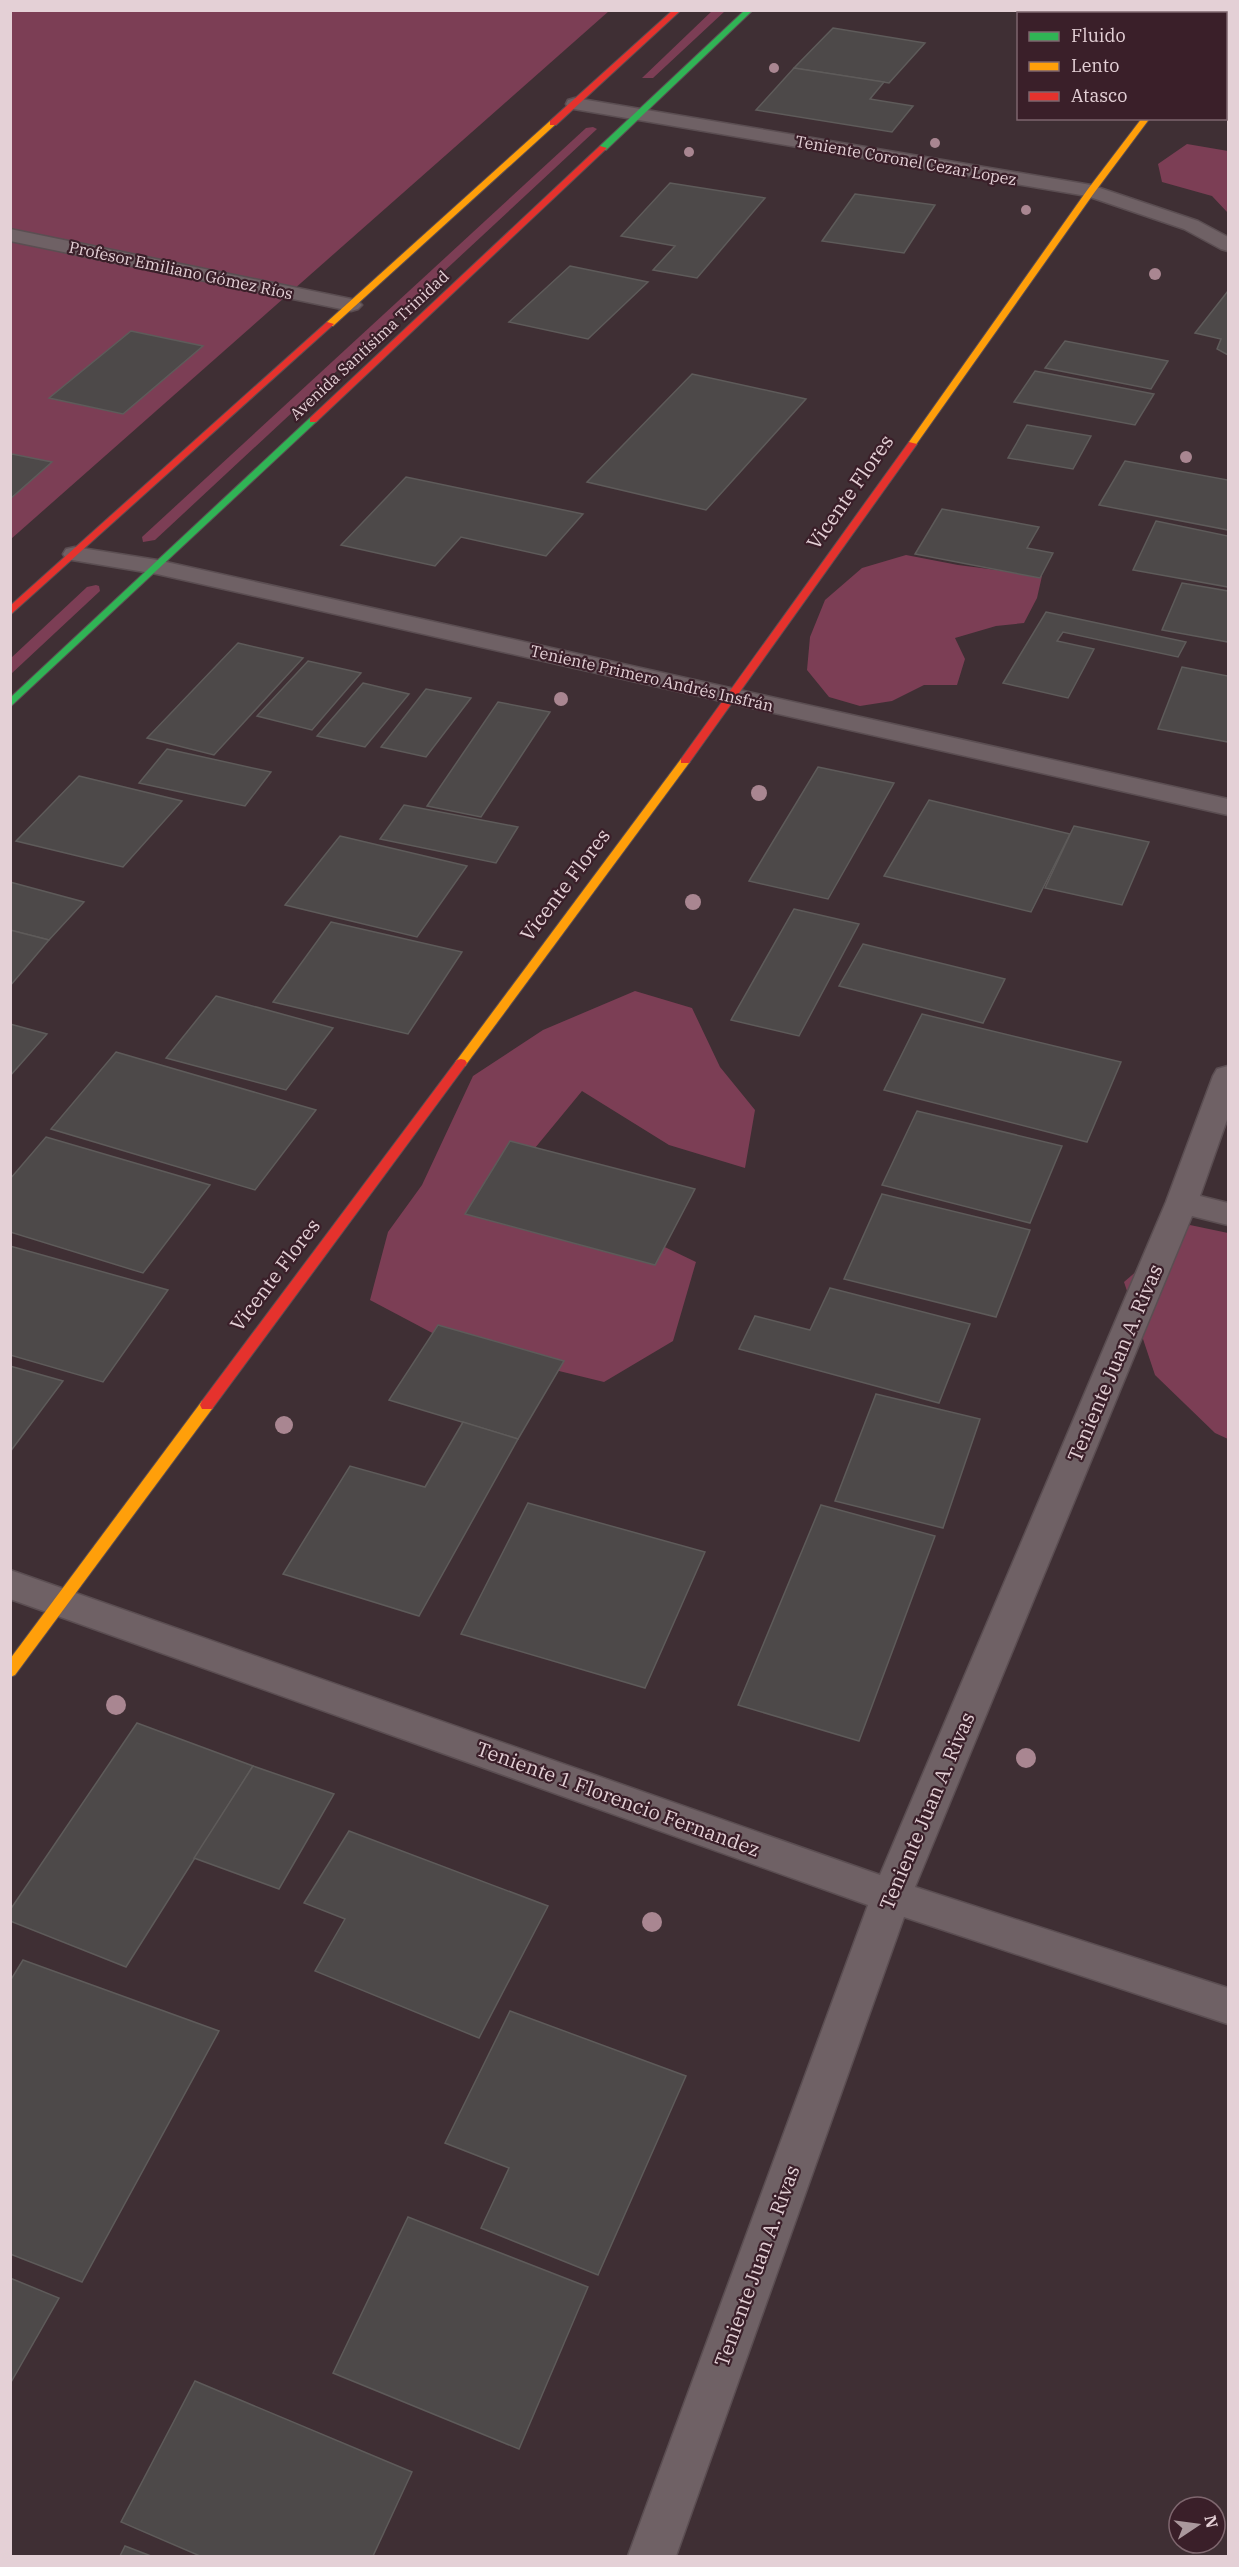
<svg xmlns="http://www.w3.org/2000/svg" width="1239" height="2567" viewBox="0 0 1239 2567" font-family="'IBM Plex Serif',serif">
<rect width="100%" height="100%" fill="#3f2f34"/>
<g fill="#7c3e55">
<polygon points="713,10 725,11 653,78 642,78"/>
<polygon points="11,11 609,11 11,539"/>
<polygon points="593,127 597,129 155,540 143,542 142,537 586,128"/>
<polygon points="1187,144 1228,151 1228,213 1212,196 1162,182 1158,164"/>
<polygon points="906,555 958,565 1042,576 1037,598 1024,623 996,626 955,638 965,659 957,685 924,685 892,701 860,706 829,697 807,670 810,637 825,600 862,568"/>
<polygon points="96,585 99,586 100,591 11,674 11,658 87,587"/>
<polygon points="635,991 692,1008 720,1067 755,1110 745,1168 669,1145 582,1091 483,1211 625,1228 696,1262 673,1341 604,1382 498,1356 438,1336 370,1300 388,1232 422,1185 473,1076 543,1030"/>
<polygon points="1190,1225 1228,1233 1228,1439 1215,1433 1155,1375 1124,1282"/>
</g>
<g fill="#4d4949" stroke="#5e5b5a" stroke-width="1.5">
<polygon points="833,28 925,43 889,83 794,68"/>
<polygon points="794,68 884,82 870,99 913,106 892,132 756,110"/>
<polygon points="670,183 765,198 697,278 653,270 675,246 621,236"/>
<polygon points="855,194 935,205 904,253 822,241"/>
<polygon points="570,266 648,282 588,339 509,322"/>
<polygon points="1228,291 1228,355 1217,349 1221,339 1195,333"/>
<polygon points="131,331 203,346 123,414 49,398"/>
<polygon points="1065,341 1168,361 1151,389 1045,368"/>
<polygon points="1035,371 1154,394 1135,425 1014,402"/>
<polygon points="692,374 806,399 706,510 587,482"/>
<polygon points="1027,425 1091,436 1073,469 1008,458"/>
<polygon points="12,454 52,462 10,499 10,455"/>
<polygon points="1125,461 1228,480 1228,530 1099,505"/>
<polygon points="406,477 583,514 546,556 461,537 435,566 341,545"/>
<polygon points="942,509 1039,527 1027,548 1053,553 1040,578 915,554"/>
<polygon points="1156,521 1228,536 1228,587 1133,570"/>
<polygon points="1182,583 1228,591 1228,642 1162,630"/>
<polygon points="1046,612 1186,642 1178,657 1063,632 1057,641 1094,649 1068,698 1003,683"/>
<polygon points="238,643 303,658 214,755 147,738"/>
<polygon points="308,661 361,673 312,730 257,716"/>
<polygon points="1182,667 1228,676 1228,742 1158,729"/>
<polygon points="363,683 409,694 365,747 317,736"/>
<polygon points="426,689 471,698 426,757 381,747"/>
<polygon points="498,702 550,712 481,817 427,806"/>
<polygon points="167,749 271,772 245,806 139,783"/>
<polygon points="818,767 894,783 828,899 749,881"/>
<polygon points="79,776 182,801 123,867 16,841"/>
<polygon points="929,800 1070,834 1031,912 884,876"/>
<polygon points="404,805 518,827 496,863 380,839"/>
<polygon points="1074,826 1149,842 1122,905 1045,888"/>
<polygon points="340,836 467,866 417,937 285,905"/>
<polygon points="10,882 84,902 49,940 10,930"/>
<polygon points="794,909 859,924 799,1036 731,1020"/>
<polygon points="331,922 462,952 408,1034 273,1002"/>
<polygon points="10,930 49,940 10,986"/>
<polygon points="863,944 1005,979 983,1023 839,986"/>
<polygon points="216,996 333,1028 286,1090 166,1058"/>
<polygon points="922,1014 1121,1062 1087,1142 884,1090"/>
<polygon points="10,1024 47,1034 10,1076"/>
<polygon points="116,1052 316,1110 255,1190 51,1129"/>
<polygon points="917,1111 1062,1146 1030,1223 882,1185"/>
<polygon points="46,1137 210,1185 143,1273 10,1232 10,1179"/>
<polygon points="510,1141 695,1189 655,1265 465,1214"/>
<polygon points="882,1194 1030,1230 996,1317 844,1279"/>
<polygon points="10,1246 168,1290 103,1382 10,1355"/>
<polygon points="830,1288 970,1324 939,1403 739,1349 755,1316 810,1330"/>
<polygon points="438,1325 564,1361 518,1439 389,1400"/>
<polygon points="10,1366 63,1381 10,1452"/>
<polygon points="876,1394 980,1419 943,1528 835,1501"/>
<polygon points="463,1422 518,1439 419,1616 283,1574 350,1466 425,1487"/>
<polygon points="528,1503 705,1552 645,1688 461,1634"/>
<polygon points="821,1505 935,1536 859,1741 738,1705"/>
<polygon points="137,1723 253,1766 126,1967 10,1921 10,1910"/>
<polygon points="253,1766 334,1794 279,1889 194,1858"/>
<polygon points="349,1831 548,1906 479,2038 315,1971 345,1919 304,1903"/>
<polygon points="23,1960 219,2031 82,2282 10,2254 10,1981"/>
<polygon points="510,2011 686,2076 598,2275 481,2228 509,2168 445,2143"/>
<polygon points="408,2217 588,2287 519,2449 333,2373"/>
<polygon points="10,2278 59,2298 10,2384"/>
<polygon points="195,2381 412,2472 373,2556 200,2556 121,2522"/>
<polygon points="125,2546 151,2556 120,2556"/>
</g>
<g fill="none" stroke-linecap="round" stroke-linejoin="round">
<g stroke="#5b4e52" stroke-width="3">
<g id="street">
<polygon points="1219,10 1228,10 1228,18 1226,19 1226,14 1217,14"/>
<polygon points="575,98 1091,185 1198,221 1228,237 1228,251 1221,249 1184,229 1087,196 568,108 566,104 568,100"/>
<polygon points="10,229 351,299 358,301 362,305 358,309 351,311 10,241"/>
<polygon points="75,547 157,560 1228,799 1228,815 157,574 66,559 63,554 66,549"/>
<polygon points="1228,1066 1228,1117 1200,1196 1228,1203 1228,1225 1192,1216 915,1887 1228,1988 1228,2024 904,1917 676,2556 628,2556 868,1905 10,1599 10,1570 880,1875 1166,1202 1213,1076 1217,1069"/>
</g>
</g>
<g stroke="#5b4e52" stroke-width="2">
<g id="fast">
<polygon points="745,10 753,10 606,150 600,150 600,146"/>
<polygon points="310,418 318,420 10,707 10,698"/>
</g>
</g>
<g stroke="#5b4e52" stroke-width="2">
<g id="slow">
<polygon points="1142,118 1150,118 1094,193 915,446 909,446 909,442 1088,189"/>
<polygon points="550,121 557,123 333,326 327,326 327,322"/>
<polygon points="685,758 690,761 689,763 465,1066 457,1066 455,1063 457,1060 681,759"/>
<polygon points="207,1400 212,1401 214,1405 212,1409 15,1675 10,1677 10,1659 202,1401"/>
</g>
</g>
<g stroke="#5b4e52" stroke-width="2">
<g id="jam">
<polygon points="673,10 681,10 556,125 550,125 550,121"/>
<polygon points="600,146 607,148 316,422 310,422 310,418"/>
<polygon points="327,322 334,324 10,615 10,606"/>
<polygon points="909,442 917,444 689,763 681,763 681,759"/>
<polygon points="461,1059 465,1060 467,1063 465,1066 212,1409 202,1409 200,1405 202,1401 457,1060"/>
</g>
</g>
<use href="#street" fill="#6f6165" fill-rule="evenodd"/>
<use href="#fast" fill="#30b455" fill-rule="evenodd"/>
<use href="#slow" fill="#ff9f0a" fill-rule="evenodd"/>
<use href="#jam" fill="#e5322d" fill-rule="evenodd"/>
</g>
<g fill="#a98691">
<circle cx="774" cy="68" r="5"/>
<circle cx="935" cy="143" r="5"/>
<circle cx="689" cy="152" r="5"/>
<circle cx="1026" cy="210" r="5"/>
<circle cx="1155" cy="274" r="6"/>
<circle cx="1186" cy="457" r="6"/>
<circle cx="561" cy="699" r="7"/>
<circle cx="759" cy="793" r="8"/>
<circle cx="693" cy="902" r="8"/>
<circle cx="284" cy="1425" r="9"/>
<circle cx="116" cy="1705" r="10"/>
<circle cx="1026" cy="1758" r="10"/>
<circle cx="652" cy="1922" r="10"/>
</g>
<g text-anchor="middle" stroke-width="4.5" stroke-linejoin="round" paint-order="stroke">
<g font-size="16" fill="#e4d0d6" stroke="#3a1f29">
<text transform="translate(906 160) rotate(10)" y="6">Teniente Coronel Cezar Lopez</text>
<text transform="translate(181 270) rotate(12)" y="6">Profesor Emiliano Gómez Ríos</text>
<text transform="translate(369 345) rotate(-43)" y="6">Avenida Santísima Trinidad</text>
<text transform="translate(652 678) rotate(13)" y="6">Teniente Primero Andrés Insfrán</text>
</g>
<g font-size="20" fill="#e4d0d6" stroke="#3a1f29">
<text transform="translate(850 492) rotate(-55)" y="7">Vicente Flores</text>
<text transform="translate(565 885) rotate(-53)" y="7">Vicente Flores</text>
<text transform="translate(275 1275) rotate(-53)" y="7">Vicente Flores</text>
<text transform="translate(1115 1363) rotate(-67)" y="7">Teniente Juan A. Rivas</text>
<text transform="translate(618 1799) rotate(20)" y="7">Teniente 1 Florencio Fernandez</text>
<text transform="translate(927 1811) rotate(-67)" y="7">Teniente Juan A. Rivas</text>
<text transform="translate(757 2266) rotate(-70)" y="7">Teniente Juan A. Rivas</text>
</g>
</g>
<rect width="1239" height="2567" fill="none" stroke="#e4d0d6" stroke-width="24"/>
<rect x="1017" y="12" width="210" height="108" fill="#3a1f29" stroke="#7e666e" stroke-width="1.5"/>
<rect x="1029" y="32" width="30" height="9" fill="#30b455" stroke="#7e666e" stroke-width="1.5"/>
<text x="1071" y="42" font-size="18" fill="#e4d0d6">Fluido</text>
<rect x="1029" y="62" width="30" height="9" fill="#ff9f0a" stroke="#7e666e" stroke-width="1.5"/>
<text x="1071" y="72" font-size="18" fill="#e4d0d6">Lento</text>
<rect x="1029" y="92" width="30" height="9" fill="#e5322d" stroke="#7e666e" stroke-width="1.5"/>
<text x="1071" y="102" font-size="18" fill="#e4d0d6">Atasco</text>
<g transform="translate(1197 2525) rotate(77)"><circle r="28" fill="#3a1f29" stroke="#7e666e" stroke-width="1.5"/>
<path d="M0-4.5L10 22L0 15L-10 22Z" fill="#aa989d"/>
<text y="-9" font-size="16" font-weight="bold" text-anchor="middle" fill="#e4d0d6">N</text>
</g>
</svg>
